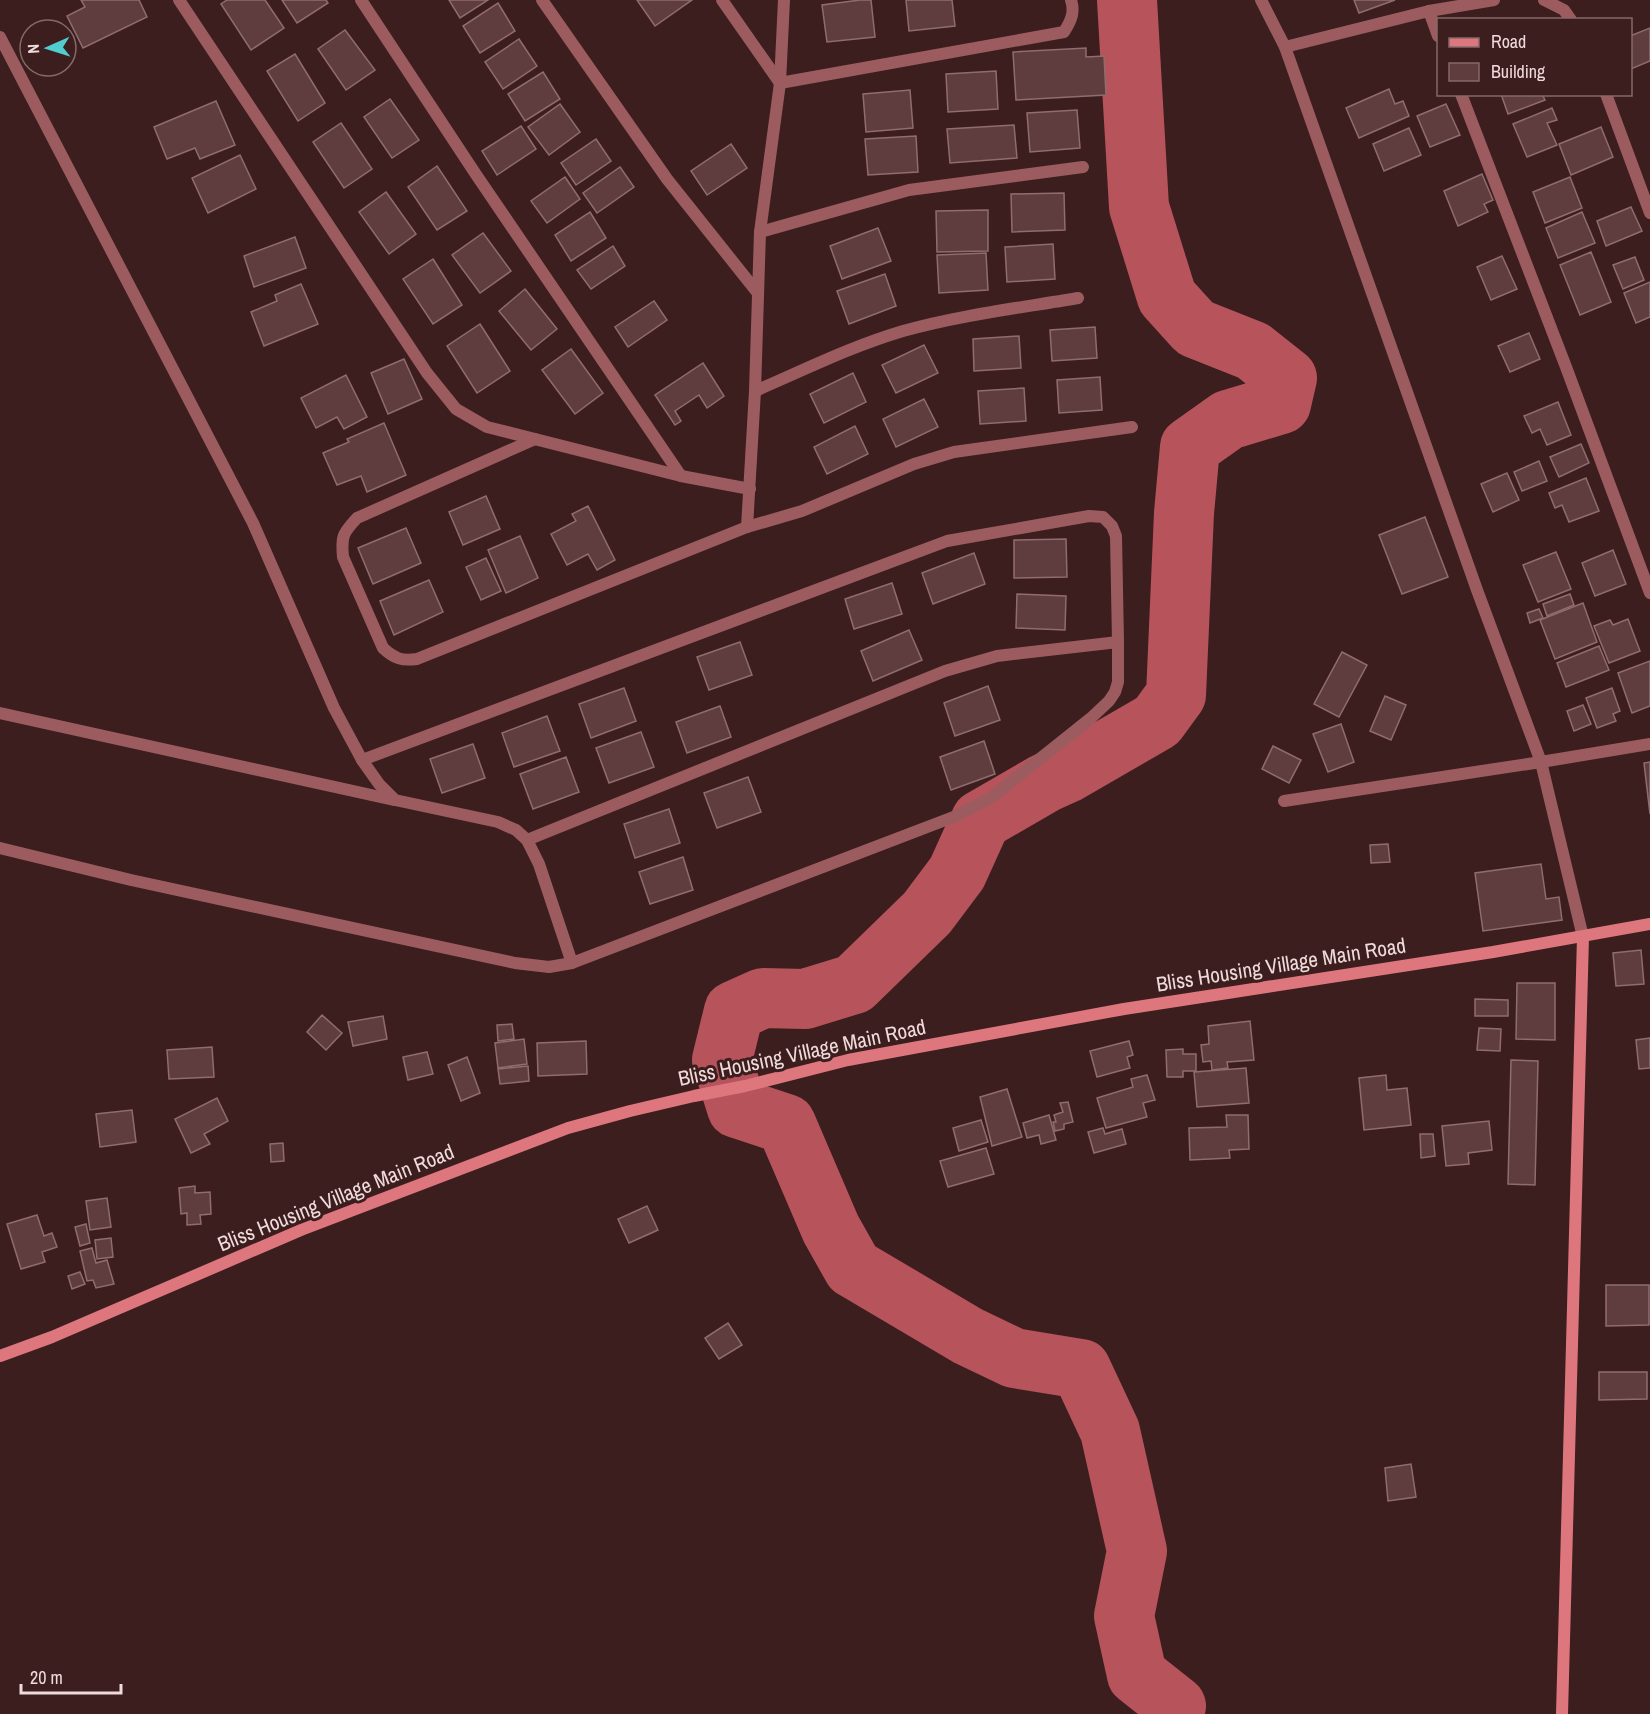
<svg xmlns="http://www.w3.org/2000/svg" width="1650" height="1714" viewBox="0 0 1650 1714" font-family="'Archivo Narrow',sans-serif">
<rect width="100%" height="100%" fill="#3c1e1f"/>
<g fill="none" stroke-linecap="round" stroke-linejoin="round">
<polyline stroke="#b7535b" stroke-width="60" points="1127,0 1139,207 1167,297 1195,328 1253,351 1287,378 1281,404 1228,420 1190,447 1184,513 1176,695 1157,721 1067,773 1045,783 981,820 957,873 927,913 854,984 805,999 763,998 734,1011 722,1060 737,1108 786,1124 831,1229 853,1268 968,1336 1014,1358 1081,1369 1110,1431 1137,1551 1124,1616 1137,1675 1176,1706 1169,1714"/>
</g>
<g fill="#5f3d3e" stroke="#916c6d" stroke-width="1.5">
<polygon points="81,0 139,0 147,17 83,48 67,16 85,7"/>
<polygon points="227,0 265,0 284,28 251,50 221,4"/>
<polygon points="282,0 326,0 328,3 297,23"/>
<polygon points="449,0 488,0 460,18"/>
<polygon points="637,0 692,0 655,26"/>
<polygon points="860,0 871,0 875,37 827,42 822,5"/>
<polygon points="906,0 952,0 955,26 909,31"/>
<polygon points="1354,0 1395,0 1359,13"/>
<polygon points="498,3 515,31 480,53 463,26"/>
<polygon points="1650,28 1650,61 1631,69 1630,36"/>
<polygon points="345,30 375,70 346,90 318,49"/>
<polygon points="519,39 537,66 503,89 485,62"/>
<polygon points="1086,48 1086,57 1104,56 1106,95 1016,100 1013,52"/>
<polygon points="295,54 325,103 298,121 267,71"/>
<polygon points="996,71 998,109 948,112 946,74"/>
<polygon points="543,72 560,99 525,121 508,94"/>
<polygon points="1389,89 1395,104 1403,101 1409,116 1359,138 1346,108"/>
<polygon points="910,90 913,128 866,132 863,94"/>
<polygon points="1501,94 1542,94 1545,100 1508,114"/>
<polygon points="390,99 419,140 392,158 364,117"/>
<polygon points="216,101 235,145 200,159 195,148 167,159 154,127"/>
<polygon points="560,104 580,132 549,155 528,127"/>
<polygon points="1446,104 1460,135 1430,147 1417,116"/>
<polygon points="1552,108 1557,120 1547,123 1557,145 1527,157 1513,124"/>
<polygon points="1077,110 1080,148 1030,152 1027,113"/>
<polygon points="341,123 372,169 344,188 313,142"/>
<polygon points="1014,125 1017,158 950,163 947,129"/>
<polygon points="521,126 536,149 497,175 482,151"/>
<polygon points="1601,127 1613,157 1571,175 1559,144"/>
<polygon points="1409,128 1421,155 1384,171 1373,144"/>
<polygon points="916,136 918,172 868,175 865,139"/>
<polygon points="596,139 611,161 576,185 561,163"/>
<polygon points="731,144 747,168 707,195 691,171"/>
<polygon points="240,155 256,189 208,213 192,178"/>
<polygon points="437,166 467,211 437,230 408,187"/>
<polygon points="620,167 634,187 597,213 583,193"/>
<polygon points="1482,174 1493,200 1484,204 1488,212 1458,226 1444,191"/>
<polygon points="565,177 580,199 547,223 531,201"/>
<polygon points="1570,177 1582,208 1545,223 1533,192"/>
<polygon points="386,192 416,234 389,254 359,212"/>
<polygon points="1064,193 1065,230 1012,232 1011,194"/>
<polygon points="1631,207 1642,231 1606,246 1597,221"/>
<polygon points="988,210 988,251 937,252 936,211"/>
<polygon points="590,212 606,238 571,261 555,235"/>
<polygon points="1582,212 1595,243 1558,258 1546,228"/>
<polygon points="878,228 891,261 842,279 830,246"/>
<polygon points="483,233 511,271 480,293 452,255"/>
<polygon points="295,237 306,268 254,287 244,256"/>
<polygon points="1053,244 1055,279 1007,282 1005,247"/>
<polygon points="613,246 625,266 591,289 577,270"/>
<polygon points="1591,252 1611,302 1580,315 1560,265"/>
<polygon points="986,253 988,290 939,293 937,255"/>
<polygon points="1502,256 1517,289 1491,300 1477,267"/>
<polygon points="1635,257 1644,280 1623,289 1613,265"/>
<polygon points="433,259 462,305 433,324 403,279"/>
<polygon points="885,274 896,306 849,324 837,291"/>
<polygon points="1650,282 1650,317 1636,323 1624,293"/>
<polygon points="301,284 318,324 264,346 251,312 277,301 275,295"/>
<polygon points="525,289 557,329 531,350 499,311"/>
<polygon points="654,301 667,320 628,347 615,327"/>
<polygon points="480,324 510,371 477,393 447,346"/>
<polygon points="1095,327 1097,358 1052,361 1050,330"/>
<polygon points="1529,333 1540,359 1510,372 1498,346"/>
<polygon points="1019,336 1021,368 974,371 973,339"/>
<polygon points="924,345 938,373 896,393 882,365"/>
<polygon points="571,349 603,393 575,414 542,370"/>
<polygon points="404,359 422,399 388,414 371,373"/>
<polygon points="703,363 724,396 707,408 699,395 675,411 681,421 675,425 655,395"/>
<polygon points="853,373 866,402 824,423 810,394"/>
<polygon points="346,375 367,417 344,429 337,417 316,428 301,398"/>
<polygon points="1100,377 1102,410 1059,413 1057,380"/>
<polygon points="1024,388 1026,421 980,424 978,391"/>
<polygon points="924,399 938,427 896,447 883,419"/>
<polygon points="1558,402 1571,435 1547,445 1540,429 1532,433 1524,416"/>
<polygon points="384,423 406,475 367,492 361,476 337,485 323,453 349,442 347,439"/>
<polygon points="855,426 868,454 827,474 814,447"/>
<polygon points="1581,444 1589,463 1559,477 1550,457"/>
<polygon points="1539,461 1547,481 1522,491 1514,472"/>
<polygon points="1507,473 1519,500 1493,512 1481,484"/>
<polygon points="1586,478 1599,511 1569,522 1562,505 1555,508 1549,493"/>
<polygon points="486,496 500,529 463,545 449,512"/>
<polygon points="588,506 615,560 597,570 588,554 567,565 551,534 576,521 572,514"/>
<polygon points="1425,517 1448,577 1402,594 1379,535"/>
<polygon points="406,528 421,563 373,584 358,548"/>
<polygon points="520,536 538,578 506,593 488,550"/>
<polygon points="1066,539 1067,577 1014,578 1014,540"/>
<polygon points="1613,550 1626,584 1595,596 1582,563"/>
<polygon points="1556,552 1571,589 1538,602 1523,565"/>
<polygon points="974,553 985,584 933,604 922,573"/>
<polygon points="486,558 501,591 481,600 466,567"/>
<polygon points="429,580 443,612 394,635 380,601"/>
<polygon points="892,583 902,614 854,629 845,599"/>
<polygon points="1017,594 1066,596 1065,630 1016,628"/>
<polygon points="1570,594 1574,605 1547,616 1543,604"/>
<polygon points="1583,603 1597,642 1555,659 1540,620"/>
<polygon points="1539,609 1543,618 1530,623 1527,613"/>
<polygon points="1628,619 1640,651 1609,663 1594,626 1610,620 1613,625"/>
<polygon points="909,630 922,660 873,681 861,651"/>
<polygon points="740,642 752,675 709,690 697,657"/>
<polygon points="1599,646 1609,670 1566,687 1557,663"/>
<polygon points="1342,652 1367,665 1339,717 1314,704"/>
<polygon points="1650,661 1650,706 1632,713 1618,673"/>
<polygon points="988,686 1000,720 955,736 944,703"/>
<polygon points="624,688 636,721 591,738 579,704"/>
<polygon points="1612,688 1620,711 1613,714 1616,721 1597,728 1586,698"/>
<polygon points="1385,696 1406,705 1391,740 1370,731"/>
<polygon points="1583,705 1591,724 1574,731 1567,711"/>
<polygon points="720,706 731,737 687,753 676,722"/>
<polygon points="547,716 560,751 514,767 502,733"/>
<polygon points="1341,724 1354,762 1328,772 1313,734"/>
<polygon points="641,732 654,767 609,783 596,748"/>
<polygon points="984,741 995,774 951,790 940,757"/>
<polygon points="473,744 485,778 442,793 430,759"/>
<polygon points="1273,746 1301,760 1289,783 1262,769"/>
<polygon points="566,757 579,792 533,809 520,774"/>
<polygon points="1650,762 1650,814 1644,763"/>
<polygon points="748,777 761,812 717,828 704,793"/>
<polygon points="669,809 680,843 635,858 624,824"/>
<polygon points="1388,844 1390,862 1371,863 1370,845"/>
<polygon points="683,857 693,890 650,904 639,872"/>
<polygon points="1541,864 1546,899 1559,897 1562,920 1483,931 1475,873"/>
<polygon points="1641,950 1644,984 1616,986 1613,953"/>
<polygon points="1517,983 1555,983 1555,1040 1516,1039"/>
<polygon points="1475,999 1508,1000 1508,1016 1475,1016"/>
<polygon points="322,1015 342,1033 326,1050 307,1032"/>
<polygon points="383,1016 387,1039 353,1046 348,1022"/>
<polygon points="1250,1021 1254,1060 1227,1062 1228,1068 1212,1070 1211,1061 1203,1062 1201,1045 1209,1044 1208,1026"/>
<polygon points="512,1024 514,1039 498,1041 497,1025"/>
<polygon points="1479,1028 1501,1029 1500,1051 1477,1050"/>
<polygon points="1650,1038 1650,1068 1639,1069 1636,1040"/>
<polygon points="524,1039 527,1064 498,1068 495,1043"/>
<polygon points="586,1041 587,1074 538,1076 537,1043"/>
<polygon points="1129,1041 1133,1055 1127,1057 1130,1068 1097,1077 1090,1051"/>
<polygon points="212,1047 214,1077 169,1079 167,1050"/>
<polygon points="1183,1049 1183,1054 1196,1054 1196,1071 1183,1071 1183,1077 1167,1077 1166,1050"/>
<polygon points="427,1052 433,1074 408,1080 403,1057"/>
<polygon points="467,1057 480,1093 461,1101 448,1065"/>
<polygon points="1511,1060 1538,1061 1535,1185 1508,1184"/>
<polygon points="528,1066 529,1081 500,1084 498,1069"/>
<polygon points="1246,1068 1249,1103 1197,1107 1194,1072"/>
<polygon points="1147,1075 1155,1100 1143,1103 1147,1117 1106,1128 1097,1098 1133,1087 1131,1079"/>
<polygon points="1386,1075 1387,1090 1407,1088 1411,1125 1364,1130 1359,1078"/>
<polygon points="1007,1089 1022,1137 992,1146 980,1097"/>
<polygon points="217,1098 228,1121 204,1134 210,1144 191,1153 175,1119"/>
<polygon points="1068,1102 1073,1122 1064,1124 1064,1129 1055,1131 1053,1122 1056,1122 1054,1115 1063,1112 1060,1103"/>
<polygon points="132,1110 136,1142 100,1147 96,1114"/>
<polygon points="1049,1115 1056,1140 1041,1144 1039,1135 1027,1138 1023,1123"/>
<polygon points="1226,1115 1248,1115 1249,1149 1229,1150 1230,1158 1190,1160 1189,1128 1227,1127"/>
<polygon points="981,1120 988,1142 959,1151 953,1128"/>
<polygon points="1489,1121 1492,1150 1468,1153 1469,1164 1446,1166 1442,1126"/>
<polygon points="1103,1128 1105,1134 1122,1129 1126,1144 1094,1153 1088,1132"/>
<polygon points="1420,1134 1433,1134 1435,1156 1421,1158"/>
<polygon points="283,1143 284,1161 271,1162 270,1144"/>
<polygon points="986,1148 994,1174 948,1187 940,1161"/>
<polygon points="195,1186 195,1193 210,1192 211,1214 200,1215 201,1224 187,1225 187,1213 181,1214 179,1188"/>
<polygon points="107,1198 111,1227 90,1230 86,1201"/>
<polygon points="647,1206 658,1230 629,1243 618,1219"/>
<polygon points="37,1215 44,1236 52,1233 57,1247 42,1252 45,1262 21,1269 7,1224"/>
<polygon points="86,1224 90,1243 80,1246 75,1227"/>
<polygon points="111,1238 113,1257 97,1259 95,1240"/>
<polygon points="92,1248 96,1263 107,1260 114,1284 96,1288 93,1280 87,1281 80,1251"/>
<polygon points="80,1272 85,1284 72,1289 68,1276"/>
<polygon points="1606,1285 1649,1285 1649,1325 1606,1326"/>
<polygon points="728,1323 742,1345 719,1359 705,1338"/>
<polygon points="1599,1372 1647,1372 1647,1399 1599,1400"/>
<polygon points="1411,1464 1416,1497 1388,1501 1385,1468"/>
</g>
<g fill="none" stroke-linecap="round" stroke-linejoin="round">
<polyline stroke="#9c5c5f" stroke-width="12" points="1284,801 1541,762"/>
<g stroke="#9c5c5f" stroke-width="12">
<polyline points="179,0 427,373 456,409 487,427 681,476 750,489"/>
<polyline points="361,0 475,173 681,476"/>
<polyline points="542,0 667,179 757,292"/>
<path d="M 722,0 L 780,83 L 1064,32 C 1071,21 1075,12 1071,0"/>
<polyline points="1261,0 1285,47 1477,590 1541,762 1583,937"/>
<polyline points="1544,0 1564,10 1571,20"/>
<polyline points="1429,11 1438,36"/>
<polyline points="0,37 253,523 334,708 362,760 379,784 395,800 498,822 516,830 527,840 539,864 572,963"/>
<polyline points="1285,47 1429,11 1494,0"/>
<polyline points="1461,94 1566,367 1650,593"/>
<polyline points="1606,94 1650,213"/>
<polyline points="760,232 909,190 1083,167"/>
<path d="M 755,391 C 804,370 852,346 903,331 C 960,315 1020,308 1078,298"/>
<path d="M 535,439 L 357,518 C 343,533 341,536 343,557 L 383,648 C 395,659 402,661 417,659 L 747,527 L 802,511 L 914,464 L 954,452 L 1132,427"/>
<polyline points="747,527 755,391 760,232 780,83 784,0"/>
<polyline points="0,713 394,800"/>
<polyline points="1541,762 1650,744"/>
<polyline points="527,840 945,671 997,656 1118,642"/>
<polyline points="0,848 131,880 515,963 549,967 572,963 956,816 992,797 1091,718 1109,701 1115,692 1118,682 1118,642 1116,536 1112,526 1103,517 1089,516 947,541 362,760"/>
</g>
<g stroke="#de777d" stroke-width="12">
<polyline points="0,1356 52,1337 301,1230 568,1128 630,1111 694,1096 745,1086 848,1060 1124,1009 1493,952 1650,924"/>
<polyline points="1562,1714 1583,937"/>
</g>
</g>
<g text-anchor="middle" stroke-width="6" stroke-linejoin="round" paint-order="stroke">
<g font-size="21" fill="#f0dbdb" stroke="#3c1e1f">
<text transform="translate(1281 965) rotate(-9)" y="7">Bliss Housing Village Main Road</text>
<text transform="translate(802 1053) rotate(-12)" y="7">Bliss Housing Village Main Road</text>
<text transform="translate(336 1198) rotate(-22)" y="7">Bliss Housing Village Main Road</text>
</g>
</g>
<rect x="1437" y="18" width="195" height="78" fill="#3c1e1f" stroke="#846a6a" stroke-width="1.5"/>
<rect x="1449" y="38" width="30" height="9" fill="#de777d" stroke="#846a6a" stroke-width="1.5"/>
<text x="1491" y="48" font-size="18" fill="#f0dbdb">Road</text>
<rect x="1449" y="63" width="30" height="18" fill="#5f3d3e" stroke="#846a6a" stroke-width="1.5"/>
<text x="1491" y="78" font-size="18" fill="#f0dbdb">Building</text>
<g transform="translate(48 48) rotate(267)"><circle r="28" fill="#3c1e1f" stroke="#846a6a" stroke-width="1.5"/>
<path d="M0-4.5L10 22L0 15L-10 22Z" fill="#52cdcf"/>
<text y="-9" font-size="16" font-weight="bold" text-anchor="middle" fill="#f0dbdb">N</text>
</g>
<path d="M21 1684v9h100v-9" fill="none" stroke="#f0dbdb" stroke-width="3"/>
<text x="30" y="1684" font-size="18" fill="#f0dbdb" stroke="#3c1e1f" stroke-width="4.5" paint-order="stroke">20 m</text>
</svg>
